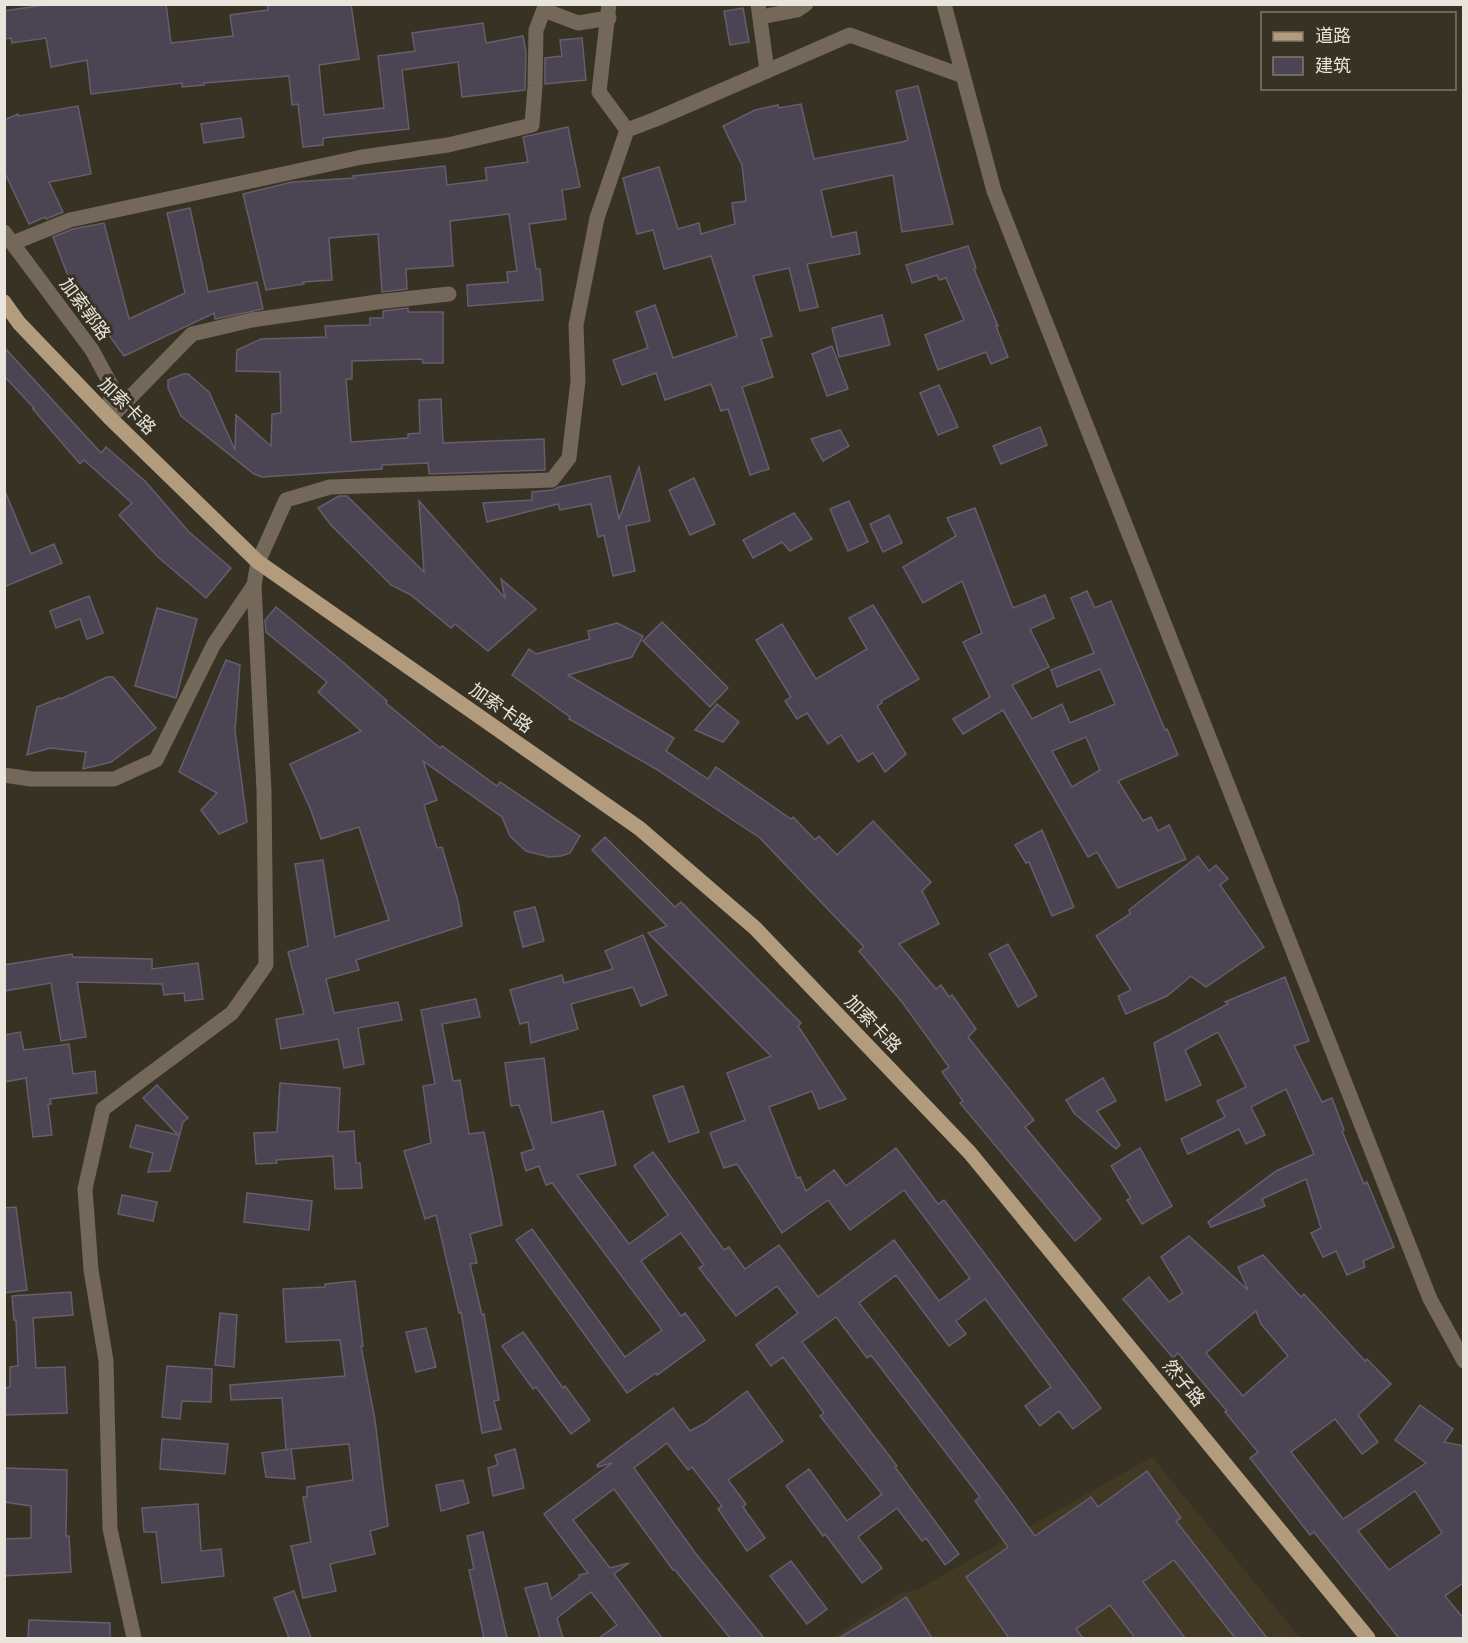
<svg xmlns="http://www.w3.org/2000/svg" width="1468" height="1643" viewBox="0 0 1468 1643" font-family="'DM Sans','Noto Sans SC',sans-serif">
<rect width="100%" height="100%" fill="#383224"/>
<polygon fill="#423924" points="1152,1457 1300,1638 831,1638 900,1593 917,1590"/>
<g fill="#4a4453" stroke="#645e6d" stroke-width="1.5" fill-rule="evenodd">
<polygon points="51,4 166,4 171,43 233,36 230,15 268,10 267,4 351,4 359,59 319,65 324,115 384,108 378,56 415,51 412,33 483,23 486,43 523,36 526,52 525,90 462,97 458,62 402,70 409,129 323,138 323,145 303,147 298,104 292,105 289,76 204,83 204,85 182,87 182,83 91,94 87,60 51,67 46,38 12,43 11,38 4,39 4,11"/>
<polygon points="743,8 749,42 730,45 724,11"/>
<polygon points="582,38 586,80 545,84 545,58 562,56 560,40"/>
<polygon points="918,86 953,224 902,232 893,175 821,190 832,237 856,232 860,254 807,264 818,307 800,311 789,268 753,276 772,336 761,339 773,377 742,387 769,469 750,475 728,409 721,411 711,384 665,400 656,373 622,385 613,360 648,348 636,312 655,305 673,358 737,336 711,256 664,269 653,230 637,234 623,178 659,167 678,229 699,223 701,234 735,224 732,203 746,201 742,165 723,126 755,110 778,105 779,108 801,104 814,159 902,142 908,140 896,91"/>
<polygon points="78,106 91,174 49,182 63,212 46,219 45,217 29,224 4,171 4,120 18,114 19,116"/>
<polygon points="241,118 244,137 204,143 201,124"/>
<polygon points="568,127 580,187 562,190 566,219 529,224 536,269 540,269 543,300 468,306 467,285 508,282 507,272 517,271 509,214 450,221 453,266 406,269 407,289 382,292 378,234 329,238 332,280 303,282 304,284 266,290 243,194 292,182 354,178 353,176 445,166 447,185 487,180 485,168 528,162 523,137"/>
<polygon points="190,208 208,292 257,282 263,309 215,319 214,313 124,356 70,281 53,237 73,229 104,223 129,319 185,293 167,213"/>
<polygon points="968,246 976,268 974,269 998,326 996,326 1008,357 991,364 986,352 938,370 925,335 964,320 946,278 939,280 937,275 912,283 906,265"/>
<polygon points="408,308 408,312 443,312 443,363 423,363 422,359 352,361 352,379 346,379 351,442 408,438 408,434 420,433 419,400 441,399 443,443 544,439 545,470 429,474 428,463 382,465 382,469 262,477 254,474 181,416 168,388 168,380 183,374 188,374 209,392 235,450 236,415 271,446 272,414 281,413 280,372 236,371 237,350 261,339 326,337 325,326 370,325 370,318 383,318 383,311"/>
<polygon points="882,315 890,345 839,357 832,328"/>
<polygon points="832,346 848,389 827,396 812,354"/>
<polygon points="4,347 101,453 106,447 145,481 189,532 231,568 206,598 158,557 119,515 132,503 84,460 80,464 33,409 34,408 4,376"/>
<polygon points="939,385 958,427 938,435 920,393"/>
<polygon points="1040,427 1047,445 1001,464 993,446"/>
<polygon points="840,430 849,446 823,461 811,439"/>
<polygon points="639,467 650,521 626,526 635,571 613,576 604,535 598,537 591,504 560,510 558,504 487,522 483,503 532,500 532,492 553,490 559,487 610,476 619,519"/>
<polygon points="694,478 715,524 690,535 669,490"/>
<polygon points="4,489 31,554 54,544 62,563 4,587"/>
<polygon points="339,496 347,496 424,572 419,501 505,598 501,579 536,609 488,651 455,624 451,628 411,595 391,585 331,525 318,508"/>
<polygon points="849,501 868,542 848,551 830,509"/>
<path d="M 975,508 L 1013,608 L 1045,595 L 1054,618 L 1030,629 L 1049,667 L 1012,685 L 1032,719 L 1062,704 L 1070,723 L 1115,704 L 1100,669 L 1057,687 L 1051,670 L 1094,653 L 1071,598 L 1087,591 L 1095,608 L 1111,601 L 1165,730 L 1167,729 L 1178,755 L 1118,781 L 1143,821 L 1151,817 L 1158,831 L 1169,825 L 1186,859 L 1118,888 L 1097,852 L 1088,857 L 1003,710 L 963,734 L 953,719 L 990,697 L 963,642 L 982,633 L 962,581 L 923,603 L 903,567 L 956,536 L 947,518 ZM 1086,737 L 1100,770 L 1072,787 L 1052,751 Z"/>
<polygon points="794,513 812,539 790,551 782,542 753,558 743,540"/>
<polygon points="889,515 902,543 883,552 870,524"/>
<polygon points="89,596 103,633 87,639 80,619 56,628 50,611"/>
<polygon points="873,605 919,679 881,701 882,703 877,706 906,754 885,772 873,753 858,762 841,735 828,744 807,713 797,719 785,701 791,697 756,640 782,624 816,679 867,649 849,618"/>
<polygon points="276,607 344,663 387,701 386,703 440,748 442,746 497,786 500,782 580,836 570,853 561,856 549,857 526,851 510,836 502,817 423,761 437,800 424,805 437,848 442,847 458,901 462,926 356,960 359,970 326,979 334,1013 398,1002 402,1020 358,1028 364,1064 344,1068 338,1039 281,1049 276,1019 304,1014 288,952 308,946 295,864 323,860 335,937 389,920 359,827 321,839 310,808 290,764 361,731 318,692 327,682 266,632 265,620"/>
<polygon points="157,608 197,619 176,698 135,686"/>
<polygon points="662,622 728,688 710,707 643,641"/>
<polygon points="617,623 643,636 632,657 568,675 674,738 666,751 708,779 716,767 791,819 793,817 815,840 819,836 837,855 873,821 931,882 922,891 939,924 899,944 936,989 941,985 949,997 952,995 976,1029 968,1037 1034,1120 1025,1127 1101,1219 1075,1241 960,1103 963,1101 942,1072 949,1067 902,1002 859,951 864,947 760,838 656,769 569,719 570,717 512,675 529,649 536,654 590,639 588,631"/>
<polygon points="226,660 240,665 235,731 247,822 219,834 201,810 217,793 179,772"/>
<polygon points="107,677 113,677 156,728 111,762 83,769 86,752 50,748 27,755 37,707 60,698 61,699"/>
<polygon points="717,704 739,722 723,742 695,730"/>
<polygon points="1042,830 1074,907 1052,916 1029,862 1026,863 1015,845"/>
<polygon points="605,837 675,907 681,902 801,1023 798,1026 846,1099 819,1109 812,1091 769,1107 797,1178 800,1177 806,1191 834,1170 846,1186 896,1148 938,1204 944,1200 1101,1408 1073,1429 1059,1411 1040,1426 1025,1406 1051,1387 985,1299 956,1321 966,1334 949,1346 896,1275 859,1303 1001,1489 1035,1536 1091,1497 1098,1507 1147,1471 1181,1518 1176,1521 1267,1638 1235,1638 1174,1560 1143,1582 1185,1638 1135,1638 1110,1605 1076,1629 1083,1638 1009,1638 966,1577 1008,1547 975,1501 980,1497 871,1355 867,1358 836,1317 802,1342 897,1466 895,1467 959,1554 945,1565 926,1538 922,1541 897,1508 858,1537 882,1568 862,1583 825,1534 823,1536 786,1486 809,1469 847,1521 882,1494 820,1416 824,1413 783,1357 771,1366 756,1345 798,1313 777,1286 736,1316 699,1268 704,1265 681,1233 641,1261 681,1316 685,1313 705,1340 657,1375 656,1373 627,1393 516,1240 532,1229 625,1357 662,1330 552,1183 546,1185 539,1166 526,1171 521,1153 534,1149 519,1105 511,1106 505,1063 544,1058 552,1123 603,1111 616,1165 577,1175 629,1244 668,1215 634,1166 653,1152 724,1250 729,1247 745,1269 779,1245 818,1297 894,1240 939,1301 970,1278 904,1190 850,1230 828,1200 782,1233 737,1164 724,1168 710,1133 745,1120 727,1073 771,1056 648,933 667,926 592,850"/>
<polygon points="1198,856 1209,871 1216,865 1228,879 1220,885 1264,947 1206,987 1191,976 1167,996 1126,1014 1118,996 1131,990 1096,936 1130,914 1129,910"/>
<polygon points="535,907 544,941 523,947 514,912"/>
<polygon points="643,935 667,995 641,1006 633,987 571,1004 578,1029 531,1043 528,1022 520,1024 510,990 562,975 564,983 613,969 605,951"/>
<polygon points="1008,944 1037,996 1018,1007 989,954"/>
<polygon points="72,954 73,957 152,959 152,969 198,963 203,999 185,1001 184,993 164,995 162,984 77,982 86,1037 61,1041 51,983 4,991 4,965"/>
<polygon points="1285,977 1309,1041 1294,1046 1322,1102 1332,1098 1344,1130 1342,1131 1364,1184 1367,1182 1394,1247 1363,1261 1365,1267 1347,1275 1336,1251 1323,1257 1311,1233 1321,1228 1306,1179 1262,1199 1265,1206 1211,1227 1208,1222 1276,1171 1314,1154 1286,1089 1251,1107 1265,1135 1246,1144 1239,1129 1188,1154 1181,1139 1225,1117 1217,1101 1246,1087 1218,1032 1185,1050 1201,1085 1166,1101 1154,1043 1228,1004 1225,1002"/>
<polygon points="476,999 480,1017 442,1024 453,1081 460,1080 469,1134 484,1132 502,1225 470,1234 477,1263 470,1264 482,1315 484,1314 499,1400 494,1401 501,1429 482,1433 461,1312 459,1313 436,1215 425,1219 404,1151 431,1143 423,1086 435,1084 421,1010"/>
<polygon points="20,1032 24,1050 69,1044 73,1074 95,1071 97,1093 50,1099 51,1104 48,1104 52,1135 33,1137 26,1078 4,1082 4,1035"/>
<polygon points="1103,1078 1116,1101 1097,1111 1120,1145 1116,1149 1074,1113 1066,1100"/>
<polygon points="280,1083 340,1088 338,1132 354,1131 356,1163 360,1163 362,1188 335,1189 333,1156 276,1160 277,1163 256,1164 254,1133 277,1132"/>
<polygon points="157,1085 188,1118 183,1122 170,1171 148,1172 153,1153 130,1147 136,1125 178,1135 143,1098"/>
<polygon points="683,1086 699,1132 669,1142 653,1096"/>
<polygon points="1140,1148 1172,1206 1142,1224 1127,1200 1131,1198 1111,1166"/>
<polygon points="247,1193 312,1201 309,1230 244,1222"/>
<polygon points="122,1195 157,1202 153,1221 118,1214"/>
<polygon points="16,1207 27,1290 4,1293 4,1208"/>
<path d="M 1189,1236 L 1248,1290 L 1238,1267 L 1263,1255 L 1301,1297 L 1304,1294 L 1365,1361 L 1367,1359 L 1391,1384 L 1358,1415 L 1378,1442 L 1362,1454 L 1335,1419 L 1291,1452 L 1343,1519 L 1426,1463 L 1395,1440 L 1420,1405 L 1453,1429 L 1444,1442 L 1464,1446 L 1464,1582 L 1445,1596 L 1464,1619 L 1464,1638 L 1399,1638 L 1314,1532 L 1310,1535 L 1250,1458 L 1258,1452 L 1225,1412 L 1227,1411 L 1178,1353 L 1173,1358 L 1123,1299 L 1149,1277 L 1169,1302 L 1183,1293 L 1161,1257 ZM 1256,1311 L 1261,1324 L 1288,1356 L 1243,1396 L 1206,1353 ZM 1415,1491 L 1442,1533 L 1389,1570 L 1358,1531 Z"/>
<polygon points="355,1281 363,1346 361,1346 375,1420 388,1526 370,1531 375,1554 330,1564 336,1591 303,1598 291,1546 311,1542 303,1497 307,1497 307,1487 353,1480 349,1444 291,1449 295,1479 266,1477 262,1453 289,1449 286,1450 282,1398 231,1400 230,1385 345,1376 340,1340 286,1342 283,1289 325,1287 325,1284"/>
<polygon points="71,1292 73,1315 33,1318 36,1368 65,1367 67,1413 4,1415 4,1388 10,1387 10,1367 18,1366 16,1320 14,1320 12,1296"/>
<polygon points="220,1313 237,1315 234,1367 215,1365"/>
<polygon points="426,1328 436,1367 416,1372 406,1332"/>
<polygon points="523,1332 563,1388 565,1386 590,1420 571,1434 536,1387 533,1389 502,1346"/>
<polygon points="167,1366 212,1369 211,1402 182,1401 180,1419 162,1417"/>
<polygon points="747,1391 783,1441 728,1480 746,1504 743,1507 765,1538 747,1551 718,1509 722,1506 692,1467 688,1470 667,1443 634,1468 696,1554 764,1638 730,1638 675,1570 673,1570 614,1489 573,1520 610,1568 629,1563 614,1574 662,1638 599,1638 617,1625 591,1592 557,1618 563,1638 540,1638 525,1588 547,1583 551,1599 580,1577 579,1575 588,1573 544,1514 612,1463 598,1467 597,1465 673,1408 690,1431 705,1423"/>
<polygon points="162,1439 228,1444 225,1474 160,1469"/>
<polygon points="515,1449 524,1488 493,1496 488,1468 498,1465 495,1455"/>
<polygon points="4,1468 67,1470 66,1536 69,1536 71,1572 4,1576 4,1539 31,1538 31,1506 4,1502"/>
<polygon points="463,1480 469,1503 441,1511 436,1485"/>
<polygon points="198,1504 201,1551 221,1549 224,1576 162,1583 156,1532 144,1532 142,1508"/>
<polygon points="483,1532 507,1638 484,1638 469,1570 474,1569 467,1536"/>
<polygon points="791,1561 827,1609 807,1624 770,1576"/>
<polygon points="294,1591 311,1638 289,1638 274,1598"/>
<polygon points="906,1597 932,1638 839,1638 891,1607"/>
<polygon points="29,1620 110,1623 110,1638 28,1638"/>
</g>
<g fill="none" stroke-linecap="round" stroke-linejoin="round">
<g stroke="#736859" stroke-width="15">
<polyline points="609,4 599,92 627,130"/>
<polyline points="758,4 767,71"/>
<polyline points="944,4 994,191 1430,1299 1464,1361"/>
<polyline points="544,10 578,23 609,18"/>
<polyline points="761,17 797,10 806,4"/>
<polyline points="4,232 92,350 111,385 110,418"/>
<polyline points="13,243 70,220 362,157 448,145 532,125 535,86 536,30 546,4"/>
<polyline points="110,418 192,334 252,320 377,302 449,294"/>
<polyline points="4,775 31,779 114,779 156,760 214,644 254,585"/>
<polyline points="134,1638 110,1529 106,1361 91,1270 85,1189 103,1109 232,1013 266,965 264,791 254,585 258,562 286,500 330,487 552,480 569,458 578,381 576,325 597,218 627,130 656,119 850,35 963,76"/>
</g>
<polyline stroke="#b39b7e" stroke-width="15" points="4,302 19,323 110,418 258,562 639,828 755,928 970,1153 1368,1638"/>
</g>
<g text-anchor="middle" stroke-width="6" stroke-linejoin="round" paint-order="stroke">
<g font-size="18" fill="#e9e5dc" stroke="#383224">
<text transform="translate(85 309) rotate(54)" y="6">加索郭路</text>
<text transform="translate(127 406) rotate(45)" y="6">加索卡路</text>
<text transform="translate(501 708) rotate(35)" y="6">加索卡路</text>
<text transform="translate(873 1024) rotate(46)" y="6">加索卡路</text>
<text transform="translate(1184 1383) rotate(51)" y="6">然子路</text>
</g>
</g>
<rect width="1468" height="1643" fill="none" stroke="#e9e5dc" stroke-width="12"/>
<rect x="1261" y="12" width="195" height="78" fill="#383224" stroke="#7f7a6e" stroke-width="1.5"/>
<rect x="1273" y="32" width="30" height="9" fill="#b39b7e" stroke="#7f7a6e" stroke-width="1.5"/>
<text x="1315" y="42" font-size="18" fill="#e9e5dc">道路</text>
<rect x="1273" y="57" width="30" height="18" fill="#4a4453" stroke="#7f7a6e" stroke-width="1.5"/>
<text x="1315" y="72" font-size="18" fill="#e9e5dc">建筑</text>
</svg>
